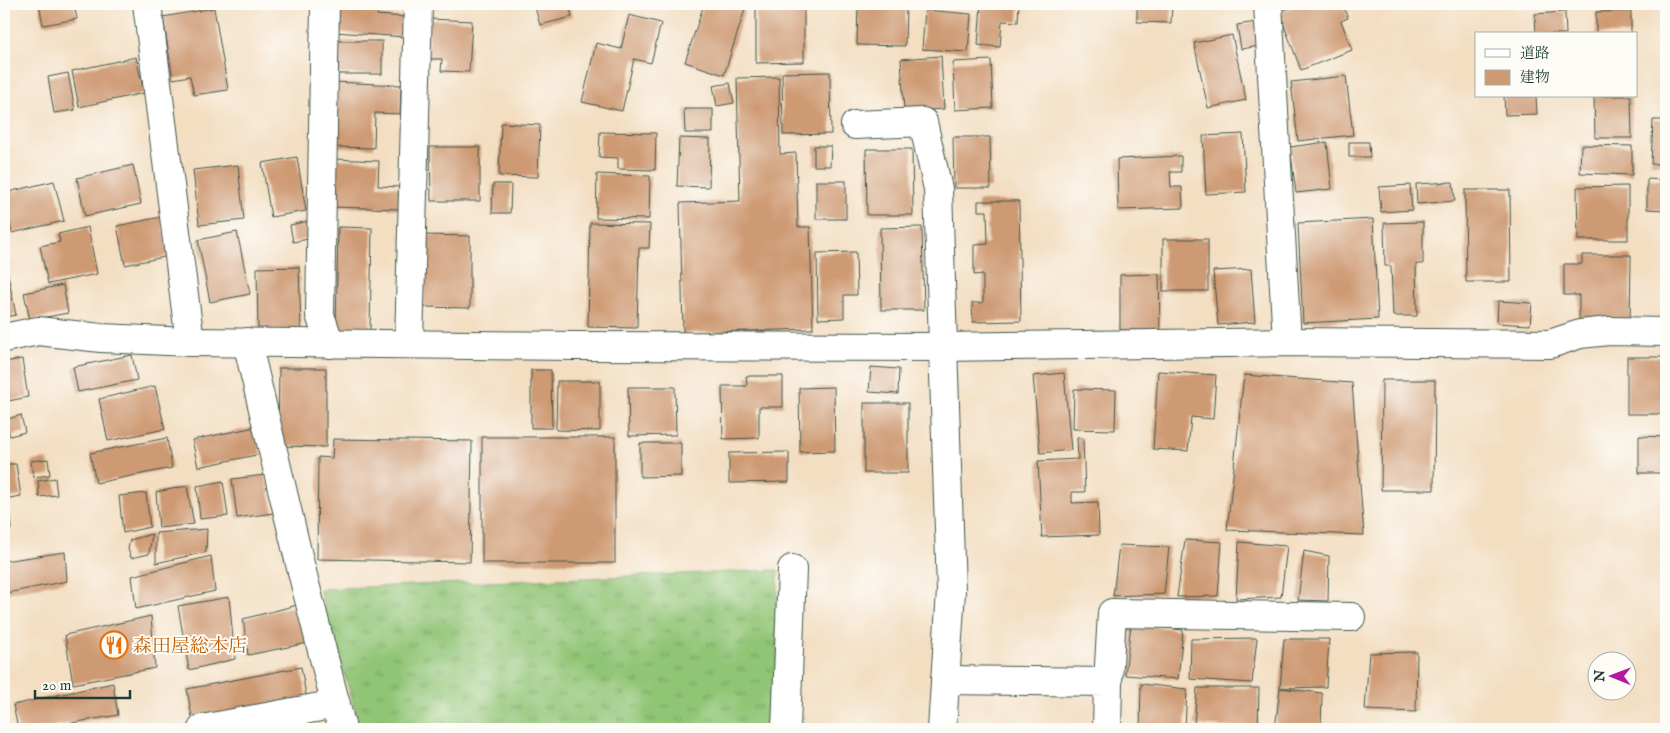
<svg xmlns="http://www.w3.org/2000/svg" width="1670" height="733" viewBox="0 0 1670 733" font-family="'IM FELL English','Noto Serif JP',serif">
<defs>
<pattern id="grass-tufts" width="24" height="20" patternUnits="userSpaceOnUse" patternTransform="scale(1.25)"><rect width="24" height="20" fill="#91c576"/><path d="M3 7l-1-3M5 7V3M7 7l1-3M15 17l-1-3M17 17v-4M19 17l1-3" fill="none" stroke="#76a162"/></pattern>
</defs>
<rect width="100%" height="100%" fill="#fdfcf7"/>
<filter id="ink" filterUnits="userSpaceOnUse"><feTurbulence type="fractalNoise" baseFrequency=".02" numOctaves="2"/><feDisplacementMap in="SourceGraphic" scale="10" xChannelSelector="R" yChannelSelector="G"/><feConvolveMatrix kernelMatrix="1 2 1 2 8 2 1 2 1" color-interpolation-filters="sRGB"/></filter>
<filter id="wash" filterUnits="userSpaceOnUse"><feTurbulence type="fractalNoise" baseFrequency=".0096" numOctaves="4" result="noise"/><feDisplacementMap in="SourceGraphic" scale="20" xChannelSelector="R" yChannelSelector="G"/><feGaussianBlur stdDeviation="1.12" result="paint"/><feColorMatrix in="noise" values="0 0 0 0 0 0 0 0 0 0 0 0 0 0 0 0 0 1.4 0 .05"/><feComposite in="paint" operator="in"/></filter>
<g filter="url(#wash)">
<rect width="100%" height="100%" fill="#f3dec2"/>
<polygon fill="url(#grass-tufts)" stroke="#588155" points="778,570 776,729 361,729 319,589"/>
<g id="blocks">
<g fill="#ce9a73">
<polygon points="39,4 74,4 77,19 43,25"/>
<polygon points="336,4 378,4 377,15 405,17 405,37 334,32"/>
<polygon points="534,4 569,4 572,17 540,25"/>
<polygon points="704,4 729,4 745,9 724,75 685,62"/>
<polygon points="756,4 804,4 804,62 756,63"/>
<polygon points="858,4 906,4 905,46 857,45"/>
<polygon points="981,4 1019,4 1018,22 1002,21 1000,47 978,45"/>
<polygon points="1137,4 1172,4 1171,23 1137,22"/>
<polygon points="1300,4 1343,4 1348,18 1341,21 1352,50 1301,70 1279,12"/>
<polygon points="214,8 228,90 194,95 190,76 173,79 163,17"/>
<polygon points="925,10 971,14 968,52 922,49"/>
<polygon points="1631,11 1631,34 1596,34 1596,12"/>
<polygon points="1565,12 1566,34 1536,34 1535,14"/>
<polygon points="629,15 661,23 651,63 634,59 622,111 582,102 596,43 621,49"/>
<polygon points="429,19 472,21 469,72 441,71 442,59 427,59"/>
<polygon points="1263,21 1266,45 1241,49 1237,25"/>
<polygon points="1232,35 1246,100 1208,108 1194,43"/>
<rect x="337" y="41" width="45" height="33"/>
<polygon points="941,56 944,109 904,111 901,59"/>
<polygon points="136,57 144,93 79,107 72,71"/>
<polygon points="991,60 993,108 955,110 953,62"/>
<polygon points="830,72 831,134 783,135 782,73"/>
<polygon points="68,73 75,110 54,113 48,77"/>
<polygon points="1346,76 1353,135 1298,141 1291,82"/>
<polygon points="779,77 780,154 796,153 798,227 810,227 813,329 683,333 680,203 740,201 737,78"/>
<polygon points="333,82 401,85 400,114 375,113 374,148 331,147"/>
<polygon points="730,83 734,103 717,106 713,86"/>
<polygon points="1504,96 1536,96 1537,114 1505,115"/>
<polygon points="1594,96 1631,96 1632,138 1595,138"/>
<polygon points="684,109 713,109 713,133 685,133"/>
<polygon points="1653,120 1666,120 1666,164 1651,164"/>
<polygon points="501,123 540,125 538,177 499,176"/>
<polygon points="600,132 656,133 655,170 618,169 618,158 599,157"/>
<polygon points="1243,134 1246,192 1206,194 1203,136"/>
<polygon points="953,137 990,137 991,188 954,188"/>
<polygon points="679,138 710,139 709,187 677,186"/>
<polygon points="1327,142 1332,189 1296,193 1290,147"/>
<polygon points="1349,142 1369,142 1370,157 1349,157"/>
<polygon points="1581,145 1632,146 1632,175 1580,173"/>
<polygon points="814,146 831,146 830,166 814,166"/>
<polygon points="430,147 480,147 480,201 431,201"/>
<polygon points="866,149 912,149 913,215 867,215"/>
<polygon points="1181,156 1181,172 1170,172 1171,187 1182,187 1183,208 1118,210 1117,159"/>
<polygon points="297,157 306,211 271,217 262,163"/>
<polygon points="334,159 379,161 378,186 401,187 400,209 332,207"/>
<polygon points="133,165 141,204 85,216 77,178"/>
<polygon points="238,165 244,220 199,225 193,170"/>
<polygon points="597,174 650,176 649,219 596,218"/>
<polygon points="1647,179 1666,180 1666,210 1647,209"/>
<polygon points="54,181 64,221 12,233 4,199 4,193"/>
<rect x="816" y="181" width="30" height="38"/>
<polygon points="1453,182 1455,201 1417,204 1416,184"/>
<polygon points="493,184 511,184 510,213 492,213"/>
<polygon points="1410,185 1412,210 1381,212 1379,187"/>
<polygon points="1628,186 1628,240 1578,240 1577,187"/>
<polygon points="1465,190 1510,190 1511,282 1466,282"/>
<polygon points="978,201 1019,201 1021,321 973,322 972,303 983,303 983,274 974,275 974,245 988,244 987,211 978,211"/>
<polygon points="161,217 169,256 125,265 117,226"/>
<polygon points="1373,219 1378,319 1303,323 1298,223"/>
<polygon points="309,221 313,238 293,242 290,225"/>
<polygon points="1423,222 1423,264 1416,264 1417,316 1393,316 1391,266 1385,266 1384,223"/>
<polygon points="590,223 650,224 649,248 639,248 637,328 588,327"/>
<polygon points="88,227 97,274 48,284 40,246 60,242 58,234"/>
<polygon points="338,227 372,228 370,330 336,330"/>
<polygon points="922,227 924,310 881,310 880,228"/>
<polygon points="237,232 250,294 210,302 198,240"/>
<polygon points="425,235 470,236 470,308 424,307"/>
<rect x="1163" y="239" width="45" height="52"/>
<polygon points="856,252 857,295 844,295 844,318 818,319 817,253"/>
<polygon points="1582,255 1631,255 1630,324 1579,323 1579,295 1564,295 1564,264 1582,264"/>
<polygon points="4,256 16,315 4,317"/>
<polygon points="299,267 301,330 258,331 257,268"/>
<polygon points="1251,269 1255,322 1218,325 1213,271"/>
<polygon points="1159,274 1160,330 1120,330 1120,275"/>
<polygon points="63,285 68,313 30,320 24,293"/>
<polygon points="1498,301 1532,303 1530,325 1497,323"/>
<polygon points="132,355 137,380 78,392 73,367"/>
<rect x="1627" y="357" width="39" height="57"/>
<polygon points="22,359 28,397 4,402 4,362"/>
<polygon points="871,367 899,369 898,394 869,392"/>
<polygon points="279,368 326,368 326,447 278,446"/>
<polygon points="531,370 551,370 552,428 531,428"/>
<polygon points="1158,371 1216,375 1213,419 1191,417 1188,451 1153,449"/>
<polygon points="1064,373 1071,450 1040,453 1033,376"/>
<polygon points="1244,375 1352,383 1364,535 1227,530"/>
<polygon points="746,376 783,376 783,407 759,407 759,438 723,439 722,386 747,386"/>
<polygon points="1382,380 1435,380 1434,490 1381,490"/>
<polygon points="557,381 600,381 600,431 556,430"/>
<polygon points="155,386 165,429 108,441 99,399"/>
<polygon points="628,387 675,387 676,435 629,436"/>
<polygon points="834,387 835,451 800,452 799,388"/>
<polygon points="1074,389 1116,390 1115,430 1073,429"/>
<rect x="864" y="403" width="44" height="70"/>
<polygon points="21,415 25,432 10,436 5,420"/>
<polygon points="255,427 261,454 198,467 192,440"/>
<polygon points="1639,436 1666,437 1666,473 1639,473"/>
<rect x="482" y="437" width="133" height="126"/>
<polygon points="167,438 172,468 96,483 90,453"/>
<polygon points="1077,438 1083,438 1085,492 1072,492 1072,503 1098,502 1099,535 1042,537 1038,461 1078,459"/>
<polygon points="333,439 472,441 470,562 317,559 318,457 332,458"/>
<polygon points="640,443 681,443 681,476 640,477"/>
<polygon points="789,452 789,482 729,483 729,453"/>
<polygon points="48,459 50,475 33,477 31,461"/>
<polygon points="6,464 16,464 21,496 4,499 4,482 7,482"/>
<polygon points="265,475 274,513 237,518 232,479"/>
<polygon points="55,478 57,495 39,497 38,481"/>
<polygon points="223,481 228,516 200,519 197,486"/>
<polygon points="187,486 194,524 159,528 156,492"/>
<polygon points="146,493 150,527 123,533 119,496"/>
<polygon points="8,506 11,529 4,531 4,507"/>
<polygon points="207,529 206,552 156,563 156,533"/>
<polygon points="152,534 149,554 131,558 128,549 130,540"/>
<polygon points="1185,540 1222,542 1218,596 1177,597"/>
<polygon points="1239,542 1287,546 1281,597 1236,599"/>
<polygon points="1119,545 1169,547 1164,594 1113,596"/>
<polygon points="1304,551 1329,556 1328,601 1298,600"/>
<polygon points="65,552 67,581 7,593 4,580 4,561"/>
<polygon points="211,556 215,591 136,609 132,576"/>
<polygon points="229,597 235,659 189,670 178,606"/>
<polygon points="305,603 313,642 248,655 243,619"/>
<polygon points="151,616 155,668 73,684 65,635"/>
<polygon points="1131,624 1183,630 1178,679 1125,675"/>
<polygon points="1257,638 1252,683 1190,679 1191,639"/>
<polygon points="1284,639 1329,639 1326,687 1280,688"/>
<polygon points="1417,652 1416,712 1365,710 1369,653"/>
<polygon points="301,667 310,718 194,729 187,689"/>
<polygon points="113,683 118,715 37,729 18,729 13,705"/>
<polygon points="1141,684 1187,689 1185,729 1140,729"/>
<polygon points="1197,688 1259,688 1258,729 1194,725"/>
<polygon points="1280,688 1322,693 1321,729 1275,729"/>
</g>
</g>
</g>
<g filter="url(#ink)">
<use href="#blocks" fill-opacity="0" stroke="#3f5549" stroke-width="1"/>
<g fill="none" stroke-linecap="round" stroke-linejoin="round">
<g stroke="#3f5549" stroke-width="30">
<g id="minor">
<polyline points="147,4 190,342"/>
<polyline points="325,4 320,315 330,344"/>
<polyline points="1268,4 1287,342"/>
<polyline points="855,125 923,122 938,189 951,591 942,729"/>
<polyline points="4,338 38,331 101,338 190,342 575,346 943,347 1287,342 1550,344 1580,334 1609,331 1666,332"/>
<polyline points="247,342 300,564 342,729"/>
<polyline points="409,344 418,4"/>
<polyline points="945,680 1108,682 1107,729"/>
<polyline points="1108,682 1112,613 1351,617"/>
<polyline points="202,729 336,704"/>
<polyline points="786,729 792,569"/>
</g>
</g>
<use href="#minor" stroke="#fff" stroke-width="28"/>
</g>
</g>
<defs>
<g id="restaurant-ring" transform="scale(1.4375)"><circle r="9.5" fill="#fdfcf7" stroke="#e8710a" stroke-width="1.5"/><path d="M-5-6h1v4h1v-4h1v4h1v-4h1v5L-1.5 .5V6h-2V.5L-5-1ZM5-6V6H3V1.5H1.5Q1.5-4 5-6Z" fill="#e8710a"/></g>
</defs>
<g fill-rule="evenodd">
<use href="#restaurant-ring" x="114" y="645"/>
</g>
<g text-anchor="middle" stroke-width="4" stroke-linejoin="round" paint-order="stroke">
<g font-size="19" fill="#c56008" stroke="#fdfcf7" text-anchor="start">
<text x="133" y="652">森田屋総本店</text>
</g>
</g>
<rect width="1670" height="733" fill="none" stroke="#fdfcf7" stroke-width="20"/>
<rect x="1475" y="32" width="162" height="65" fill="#fdfcf7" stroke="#a4b0a9"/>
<rect x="1485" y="49" width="25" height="8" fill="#ffffff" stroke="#a4b0a9"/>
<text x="1520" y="58" font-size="15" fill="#1f3d34">道路</text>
<rect x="1485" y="70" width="25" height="15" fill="#ce9a73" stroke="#a4b0a9"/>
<text x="1520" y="82" font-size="15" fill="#1f3d34">建物</text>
<g transform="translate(1612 676) rotate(271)"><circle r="24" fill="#fdfcf7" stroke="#a4b0a9"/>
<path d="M0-4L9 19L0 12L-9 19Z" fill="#b5179e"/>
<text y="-8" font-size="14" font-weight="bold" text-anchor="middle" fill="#1f3d34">N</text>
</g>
<path d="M35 690v8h95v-8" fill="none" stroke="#1f3d34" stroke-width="2.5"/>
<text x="42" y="690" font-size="15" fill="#1f3d34" stroke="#fdfcf7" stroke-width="4" paint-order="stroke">20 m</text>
</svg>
